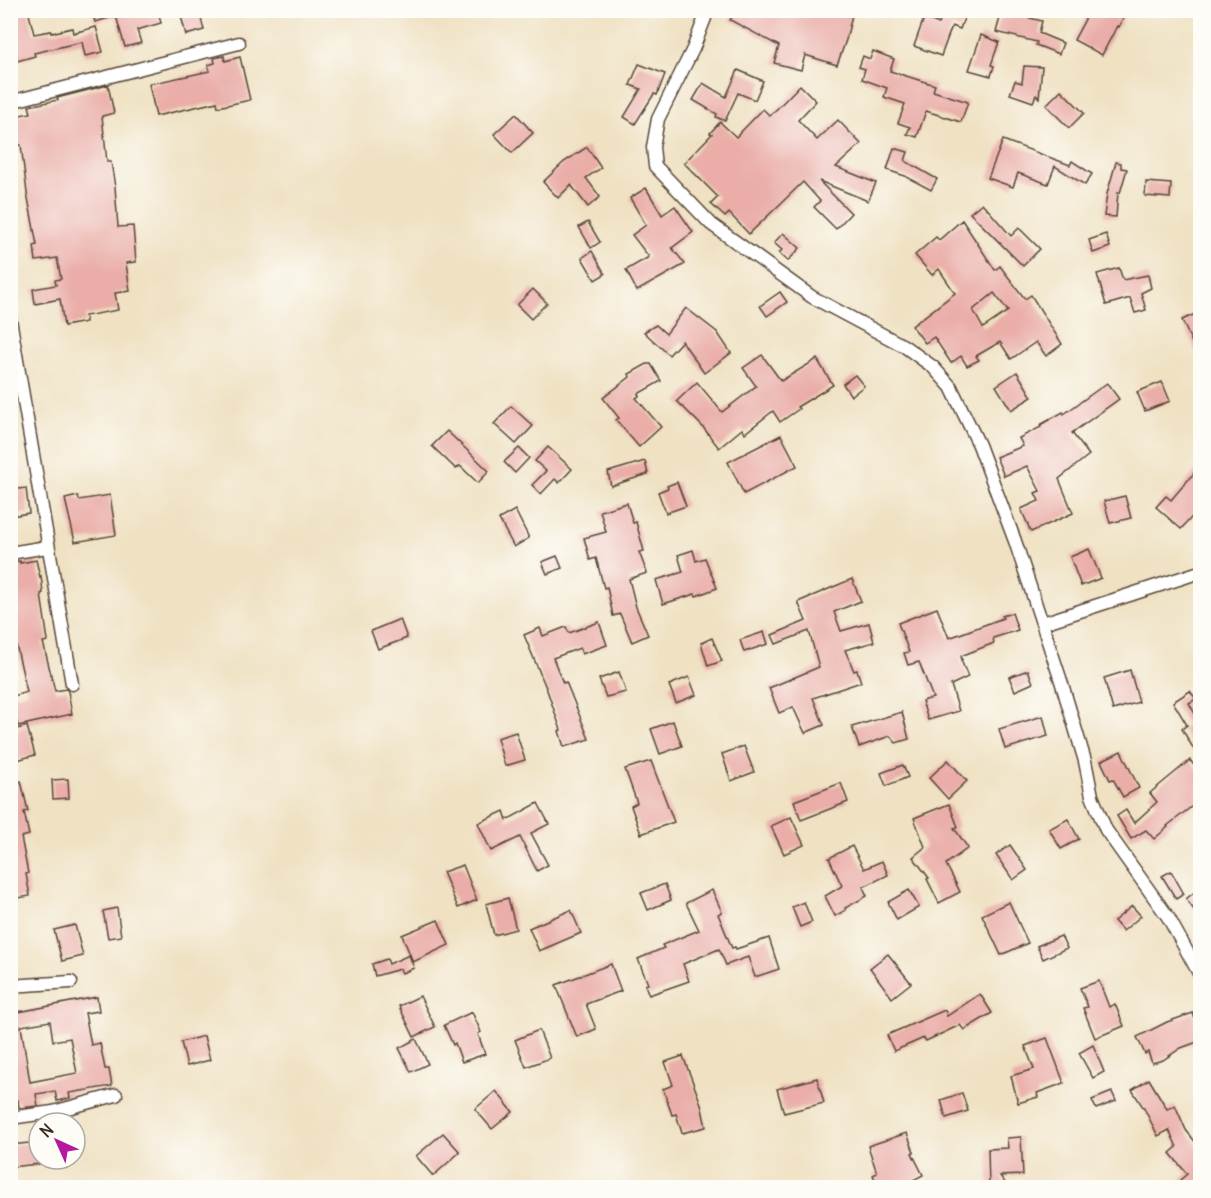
<svg xmlns="http://www.w3.org/2000/svg" width="1211" height="1198" viewBox="0 0 1211 1198" font-family="Delius,sans-serif">
<rect width="100%" height="100%" fill="#fdfcf7"/>
<filter id="ink" filterUnits="userSpaceOnUse"><feTurbulence type="fractalNoise" baseFrequency=".0167" numOctaves="2"/><feDisplacementMap in="SourceGraphic" scale="12" xChannelSelector="R" yChannelSelector="G"/><feConvolveMatrix kernelMatrix="1 2 1 2 8 2 1 2 1" color-interpolation-filters="sRGB"/></filter>
<filter id="wash" filterUnits="userSpaceOnUse"><feTurbulence type="fractalNoise" baseFrequency=".008" numOctaves="4" result="noise"/><feDisplacementMap in="SourceGraphic" scale="24" xChannelSelector="R" yChannelSelector="G"/><feGaussianBlur stdDeviation="1.35" result="paint"/><feColorMatrix in="noise" values="0 0 0 0 0 0 0 0 0 0 0 0 0 0 0 0 0 1.4 0 .05"/><feComposite in="paint" operator="in"/></filter>
<g filter="url(#wash)">
<rect width="100%" height="100%" fill="#efe1c2"/>
<g id="blocks">
<g fill="#eaada8" fill-rule="evenodd">
<polygon points="10,10 28,10 34,34 51,31 51,33 72,28 73,33 96,27 103,52 85,56 82,42 34,53 35,56 10,63"/>
<polygon points="92,10 158,10 161,23 137,30 141,43 125,47 116,16 95,22"/>
<polygon points="736,10 833,10 852,15 846,40 837,65 805,55 801,70 774,63 779,46 730,20"/>
<polygon points="944,10 967,10 960,29 952,26 941,56 914,46 924,18 939,24"/>
<polygon points="1090,10 1127,10 1119,27 1117,26 1102,55 1074,40"/>
<polygon points="199,11 204,30 186,35 181,16"/>
<polygon points="1002,11 1042,21 1039,33 1063,43 1059,54 1036,45 1037,42 996,32"/>
<polygon points="981,35 999,42 991,65 994,66 991,76 969,70"/>
<polygon points="873,51 894,59 890,71 935,85 933,91 968,102 961,122 926,111 917,137 907,134 910,127 898,123 905,104 884,97 887,88 862,79 865,69 859,67 863,56 870,59"/>
<polygon points="224,56 225,61 240,57 250,100 218,107 217,102 156,116 149,84 210,71 208,65 215,63 214,58"/>
<polygon points="639,64 665,74 657,95 654,94 635,124 624,117 641,89 630,85"/>
<polygon points="1024,66 1042,67 1039,98 1036,95 1033,102 1010,94 1015,81 1022,83"/>
<polygon points="738,70 763,81 755,100 738,93 725,121 716,117 717,114 693,100 703,83 726,97"/>
<polygon points="108,85 114,113 102,116 107,162 111,162 115,187 118,227 133,226 136,262 126,263 130,291 115,293 118,310 85,316 86,322 64,326 60,299 35,304 33,289 56,285 55,280 61,279 57,258 36,261 34,246 37,245 27,193 21,145 19,145 14,116 31,113 29,106 58,100 57,98"/>
<polygon points="800,85 816,101 798,120 817,140 838,120 861,144 836,167 876,183 868,201 819,181 851,213 836,229 814,207 820,201 803,182 749,234 729,213 725,217 711,204 718,197 684,163 712,134 710,133 720,122 736,137 763,109 770,116"/>
<polygon points="1061,90 1084,113 1069,128 1046,105"/>
<polygon points="516,114 533,133 512,153 494,134"/>
<polygon points="1003,140 1070,165 1072,161 1092,174 1085,185 1055,166 1048,184 1018,173 1013,187 988,178"/>
<polygon points="587,147 601,168 586,178 600,197 588,207 571,185 558,198 543,182 564,162"/>
<polygon points="894,148 908,152 905,161 937,179 931,190 905,176 887,170"/>
<polygon points="1116,162 1121,163 1121,168 1127,169 1120,193 1118,192 1116,217 1104,216 1107,194"/>
<polygon points="1146,182 1171,184 1170,198 1145,196"/>
<polygon points="646,188 662,215 675,206 693,232 672,248 685,264 637,291 626,270 649,257 632,235 646,225 630,198"/>
<polygon points="982,203 1011,236 1019,228 1040,249 1023,266 970,213"/>
<path d="M 962,220 L 995,270 L 1000,266 L 1025,299 L 1031,295 L 1062,344 L 1046,356 L 1036,342 L 1011,359 L 1000,342 L 976,356 L 979,360 L 967,366 L 961,356 L 951,363 L 934,337 L 925,343 L 912,326 L 955,293 L 939,269 L 932,275 L 915,255 L 936,237 L 939,240 ZM 994,293 L 1008,311 L 983,328 L 973,310 Z"/>
<polygon points="588,222 600,242 591,248 579,227"/>
<polygon points="783,233 800,248 788,261 779,253 782,250 774,243"/>
<polygon points="1106,234 1110,247 1093,253 1089,240"/>
<polygon points="592,251 605,274 595,280 582,258"/>
<polygon points="1119,268 1123,280 1148,275 1151,288 1141,293 1146,310 1135,313 1130,298 1106,305 1097,274"/>
<polygon points="533,289 547,303 531,319 517,305"/>
<polygon points="780,292 787,302 767,316 760,306"/>
<polygon points="686,308 717,332 731,353 704,373 682,341 669,355 644,332 656,325 666,334"/>
<polygon points="1200,312 1200,361 1182,320"/>
<polygon points="762,355 781,381 817,359 833,385 797,407 799,409 780,422 773,411 745,433 742,429 719,448 702,426 677,401 697,382 722,412 756,386 743,368"/>
<polygon points="647,364 651,364 661,381 638,394 639,396 636,398 661,427 639,447 616,420 619,418 603,398 630,377 629,374"/>
<polygon points="1017,372 1032,397 1011,410 996,386"/>
<polygon points="855,375 864,386 851,396 843,384"/>
<polygon points="1162,382 1170,401 1145,411 1137,392"/>
<polygon points="1107,383 1119,399 1072,433 1089,455 1059,479 1073,513 1031,532 1021,509 1039,501 1035,493 1040,491 1027,466 1004,476 996,457 1023,446 1019,438 1041,427 1040,425 1063,412 1064,414"/>
<polygon points="511,406 533,426 516,444 494,424"/>
<polygon points="447,431 489,471 478,483 460,466 456,469 432,446"/>
<polygon points="781,435 797,466 744,494 728,462"/>
<polygon points="548,447 572,469 559,483 555,479 541,494 532,485 546,471 535,461"/>
<polygon points="519,448 529,458 515,473 504,462"/>
<polygon points="645,461 648,474 611,486 608,472"/>
<polygon points="1200,466 1200,508 1181,529 1156,507 1166,496 1171,500"/>
<polygon points="677,482 686,506 666,513 658,492 668,488 667,486"/>
<polygon points="26,488 29,513 10,516 10,490"/>
<polygon points="110,495 116,535 75,542 65,499 78,496 79,500"/>
<polygon points="1125,496 1131,518 1110,523 1104,501"/>
<polygon points="627,503 633,523 636,522 644,551 639,552 647,573 629,579 636,607 648,635 632,642 620,614 613,616 607,587 604,588 596,558 590,560 584,538 606,532 600,511"/>
<polygon points="515,510 529,538 514,547 499,519"/>
<polygon points="1089,549 1101,578 1081,586 1070,557"/>
<polygon points="693,550 696,561 705,558 717,588 696,596 695,594 663,604 656,580 683,572 678,555"/>
<polygon points="557,556 562,568 547,574 542,562"/>
<polygon points="36,560 40,577 41,576 43,593 41,594 48,641 43,642 55,691 66,689 68,691 72,714 18,726 10,697 27,692 16,644 10,645 10,627 17,626 13,599 10,599 10,562 20,561 20,563"/>
<polygon points="852,579 861,601 834,612 841,631 869,623 874,642 845,650 854,671 857,670 861,682 813,698 824,725 805,733 793,707 779,713 769,688 819,667 809,631 776,644 772,635 806,621 798,602"/>
<polygon points="937,608 949,638 1003,618 1002,616 1012,613 1018,630 993,638 994,643 961,656 962,660 961,660 968,677 951,685 959,711 928,720 922,701 933,698 919,662 908,665 904,653 909,652 898,623"/>
<polygon points="400,619 407,638 378,649 371,631"/>
<polygon points="599,622 607,645 582,654 580,648 553,658 563,683 566,682 589,739 564,747 559,731 561,730 547,690 524,635 540,628 543,636 566,627 569,633"/>
<polygon points="764,632 768,644 744,652 740,640"/>
<polygon points="712,638 722,661 708,666 701,643"/>
<polygon points="1028,670 1033,683 1015,691 1009,677"/>
<polygon points="1130,670 1139,702 1113,710 1104,678"/>
<polygon points="619,672 626,692 606,697 599,679"/>
<polygon points="689,677 696,695 676,703 669,685"/>
<polygon points="1190,691 1196,699 1189,703 1200,723 1200,760 1182,729 1187,725 1173,702"/>
<polygon points="902,712 909,739 896,743 890,736 859,747 852,727"/>
<polygon points="1043,716 1048,736 1005,749 999,729"/>
<polygon points="673,721 682,746 660,754 651,729"/>
<polygon points="27,726 35,755 10,762 10,731"/>
<polygon points="516,732 525,760 505,766 497,738"/>
<polygon points="744,746 754,772 731,781 722,754"/>
<polygon points="1121,751 1139,788 1123,797 1113,779 1110,780 1101,761"/>
<polygon points="948,760 967,781 948,799 929,778"/>
<polygon points="1190,760 1200,773 1200,800 1167,826 1168,827 1154,839 1146,830 1131,839 1117,816 1126,810 1134,823 1157,802 1150,793"/>
<polygon points="651,761 674,822 641,834 631,806 637,803 625,769"/>
<polygon points="903,765 908,777 886,786 881,773"/>
<polygon points="68,779 69,798 53,799 52,780"/>
<polygon points="21,781 28,811 24,812 29,835 21,837 28,873 26,874 30,896 13,899 10,885 10,783"/>
<polygon points="841,783 848,802 801,820 794,801"/>
<polygon points="538,803 549,824 531,833 548,865 537,871 520,837 491,851 478,823 504,811 507,820"/>
<polygon points="949,804 958,827 954,828 968,848 946,864 960,892 939,903 927,879 929,878 913,857 925,847 914,818"/>
<polygon points="791,817 804,845 784,854 771,826"/>
<polygon points="1068,819 1079,839 1061,849 1049,829"/>
<polygon points="1010,845 1027,870 1013,880 996,855"/>
<polygon points="852,846 864,869 882,861 888,875 863,887 867,896 845,908 846,910 835,916 825,896 842,886 829,858"/>
<polygon points="463,865 477,900 458,908 443,872"/>
<polygon points="1171,871 1184,894 1176,899 1162,876"/>
<polygon points="665,884 671,900 648,910 641,893"/>
<polygon points="1200,888 1200,918 1186,899"/>
<polygon points="712,890 722,912 718,914 732,948 735,947 736,949 769,938 779,969 755,977 748,957 726,965 719,949 683,964 689,981 649,995 645,985 648,984 638,959 664,948 662,945 699,930 686,903"/>
<polygon points="909,890 919,907 897,920 888,902"/>
<polygon points="508,898 516,929 494,935 486,904"/>
<polygon points="804,902 812,922 800,927 792,907"/>
<polygon points="1009,902 1028,943 1001,955 982,915"/>
<polygon points="1132,906 1141,916 1123,931 1114,921"/>
<polygon points="117,908 121,936 108,938 103,911"/>
<polygon points="571,910 581,933 539,951 529,928"/>
<polygon points="438,920 449,945 413,962 402,935"/>
<polygon points="75,925 83,956 62,961 54,930"/>
<polygon points="1061,936 1067,948 1043,959 1037,946"/>
<polygon points="888,954 911,983 892,998 870,968"/>
<polygon points="409,955 414,968 402,973 400,969 375,976 372,964 387,959 389,964"/>
<polygon points="611,964 621,991 586,1004 596,1029 577,1037 556,985"/>
<polygon points="1099,981 1109,1007 1115,1004 1124,1026 1095,1038 1083,1008 1088,1007 1080,988"/>
<polygon points="980,994 992,1013 964,1030 960,1025 926,1041 924,1038 894,1051 887,1035 945,1010 947,1016"/>
<polygon points="420,996 435,1027 414,1037 399,1006"/>
<path d="M 97,997 L 99,1011 L 85,1013 L 91,1045 L 100,1043 L 105,1069 L 109,1069 L 112,1086 L 69,1093 L 70,1098 L 57,1101 L 55,1091 L 36,1094 L 38,1106 L 19,1108 L 18,1100 L 10,1101 L 10,999 L 16,999 L 18,1012 ZM 50,1021 L 53,1041 L 70,1038 L 77,1073 L 30,1082 L 21,1026 Z"/>
<polygon points="472,1012 481,1032 478,1034 485,1054 462,1062 455,1043 453,1045 444,1025"/>
<polygon points="1193,1013 1200,1035 1200,1041 1181,1048 1163,1060 1152,1063 1148,1052 1145,1054 1137,1037 1167,1022"/>
<polygon points="539,1030 550,1058 526,1067 515,1040"/>
<polygon points="204,1036 210,1060 187,1066 181,1042"/>
<polygon points="1047,1038 1064,1083 1037,1093 1038,1097 1018,1103 1011,1076 1034,1069 1025,1046"/>
<polygon points="416,1039 428,1064 411,1072 399,1048"/>
<polygon points="1093,1045 1104,1072 1093,1078 1079,1053"/>
<polygon points="683,1056 701,1104 706,1127 682,1133 676,1114 672,1115 663,1089 673,1085 665,1062"/>
<polygon points="817,1078 824,1103 784,1113 777,1089"/>
<polygon points="1149,1079 1167,1109 1175,1105 1186,1130 1200,1148 1200,1188 1171,1188 1187,1174 1170,1153 1177,1147 1169,1130 1158,1136 1145,1110 1132,1090"/>
<polygon points="496,1091 513,1112 492,1129 475,1109"/>
<polygon points="1112,1092 1116,1101 1096,1109 1092,1100"/>
<polygon points="962,1093 968,1111 946,1118 941,1100"/>
<polygon points="443,1133 460,1152 433,1176 416,1156"/>
<polygon points="907,1133 914,1152 912,1153 923,1175 898,1188 879,1188 873,1175 877,1173 868,1146"/>
<polygon points="1021,1137 1023,1175 1000,1176 1009,1188 989,1188 988,1149 1008,1148 1007,1138"/>
<polygon points="39,1142 39,1164 10,1167 10,1145"/>
</g>
</g>
</g>
<g filter="url(#ink)">
<use href="#blocks" fill-opacity="0" stroke="#564537" stroke-width="1.5"/>
<g fill="none" stroke-linecap="round" stroke-linejoin="round">
<g stroke="#564537" stroke-width="15">
<g id="minor">
<polyline points="708,10 693,49 658,119 653,147 655,166 711,224 812,297 904,346 933,367 951,387 979,445 1015,541 1062,684 1085,761 1092,796 1106,830 1168,917 1200,975"/>
<polyline points="10,102 239,43"/>
<polyline points="10,319 72,684"/>
<polyline points="10,553 47,547"/>
<polyline points="1043,623 1200,572"/>
<polyline points="10,986 71,982"/>
<polyline points="10,1118 53,1112 116,1095"/>
</g>
</g>
<use href="#minor" stroke="#fff" stroke-width="12"/>
</g>
</g>
<rect width="1211" height="1198" fill="none" stroke="#fdfcf7" stroke-width="36"/>
<g transform="translate(57 1141) rotate(315)"><circle r="28" fill="#fdfcf7" stroke="#afa8a0" stroke-width="1.5"/>
<path d="M0-4.5L10 22L0 15L-10 22Z" fill="#b5179e"/>
<text y="-9" font-size="16" font-weight="bold" text-anchor="middle" fill="#3b2a1e">N</text>
</g>
</svg>
